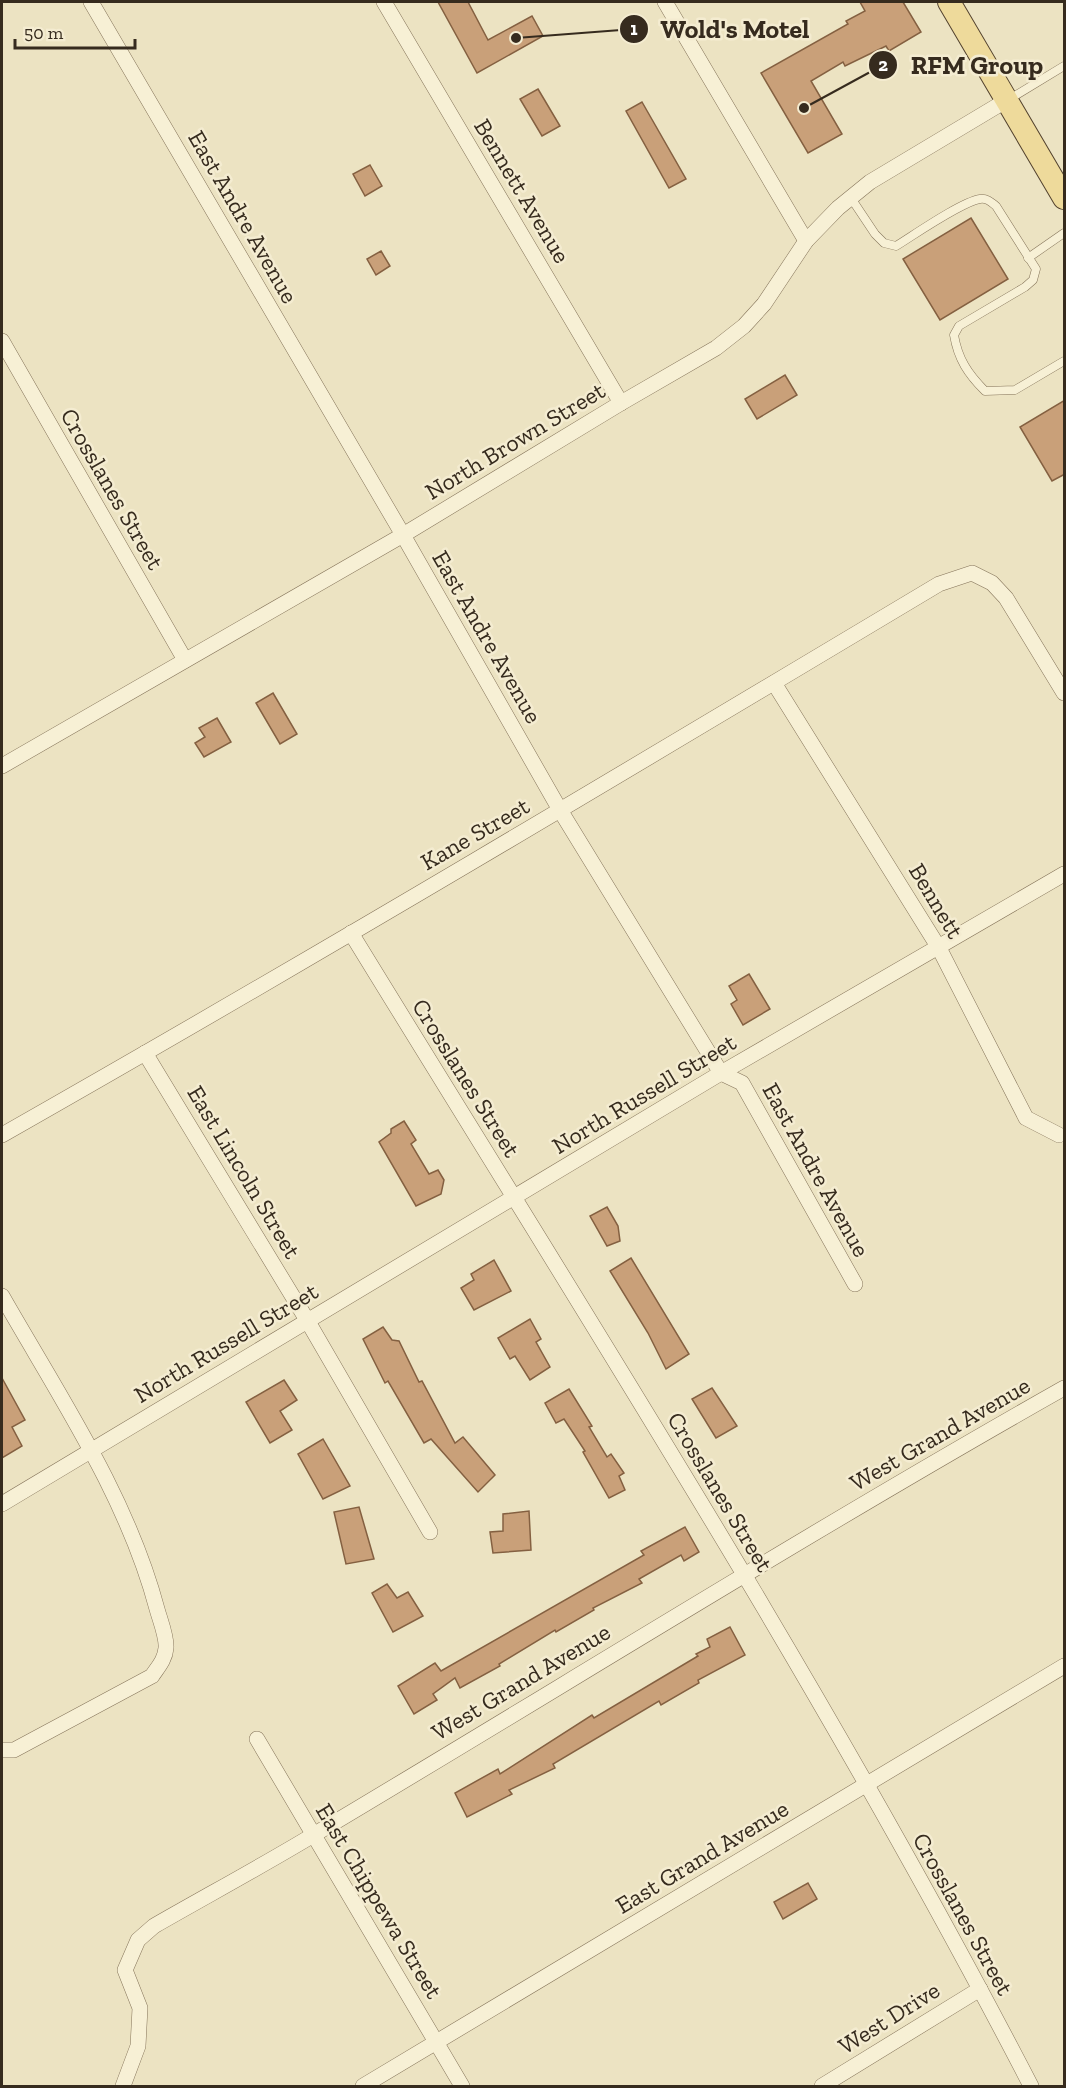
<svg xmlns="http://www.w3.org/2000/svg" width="1066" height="2088" viewBox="0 0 1066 2088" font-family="'Zilla Slab',serif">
<rect width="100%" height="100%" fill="#ece3c2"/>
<g fill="#c9a079" stroke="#846041" stroke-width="1.5">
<polygon points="438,2 468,2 488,40 532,16 543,36 477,73"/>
<polygon points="860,2 903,2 921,32 889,51 886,46 845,66 843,62 811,81 842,134 808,153 761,73 848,24 846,21 865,11"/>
<polygon points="538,89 560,126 542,136 520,99"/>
<polygon points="642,102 686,179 669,188 626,111"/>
<polygon points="370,165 382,186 365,196 353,174"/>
<polygon points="971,218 1008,279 940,320 903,259"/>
<polygon points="381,251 390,266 376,275 367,259"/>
<polygon points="785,375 797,395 757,419 745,399"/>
<polygon points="1065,400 1065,474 1052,481 1020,427"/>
<polygon points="273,693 297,734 280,744 256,703"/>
<polygon points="217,718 231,742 204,757 195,743 205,737 199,728"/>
<polygon points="749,974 770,1009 743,1025 731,1004 737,1000 729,986"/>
<polygon points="404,1121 416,1140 411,1144 429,1174 438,1170 444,1180 441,1194 416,1206 379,1142 391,1133 391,1129"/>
<polygon points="607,1207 618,1226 620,1241 607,1246 590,1216"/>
<polygon points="631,1258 689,1354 666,1369 648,1333 610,1271"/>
<polygon points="494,1260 511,1291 474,1310 461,1288 474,1280 471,1274"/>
<polygon points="530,1319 541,1339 536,1342 550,1367 530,1380 515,1356 510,1359 498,1338"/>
<polygon points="383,1327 392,1340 399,1341 419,1382 422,1381 455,1443 463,1437 495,1475 478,1492 431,1439 424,1443 388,1381 385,1383 363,1339"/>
<polygon points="2,1378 25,1420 12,1427 22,1446 2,1458"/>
<polygon points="284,1380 297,1400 280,1411 292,1430 270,1443 246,1402"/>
<polygon points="712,1388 737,1426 716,1438 692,1399"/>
<polygon points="569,1389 592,1426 589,1427 607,1457 611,1454 624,1473 619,1476 625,1490 609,1498 583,1452 585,1451 564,1419 556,1423 545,1403"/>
<polygon points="323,1439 350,1486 323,1499 298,1454"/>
<polygon points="359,1507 374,1559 346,1564 334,1512"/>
<polygon points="529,1511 531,1550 493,1553 490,1532 503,1531 503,1514"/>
<polygon points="685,1527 699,1552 684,1561 681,1555 639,1579 642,1583 593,1608 594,1610 556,1632 555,1630 499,1664 500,1666 460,1688 455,1678 433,1694 437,1700 414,1714 398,1686 435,1663 441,1671 644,1555 641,1551"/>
<polygon points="387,1584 397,1598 408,1592 423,1616 393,1632 372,1593"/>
<polygon points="730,1627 745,1655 698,1680 699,1683 661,1705 659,1701 553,1764 555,1768 509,1790 512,1794 467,1817 455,1793 498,1769 500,1774 592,1715 594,1718 698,1656 696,1654 710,1647 707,1639"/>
<polygon points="808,1883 817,1899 783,1919 774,1902"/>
</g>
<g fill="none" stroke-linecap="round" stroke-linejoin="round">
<g stroke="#85745a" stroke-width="9">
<g id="service">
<polyline points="1008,100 1064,66"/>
<path d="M 851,198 L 875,234 L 884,243 L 896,246 C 914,235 961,202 980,199 C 987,198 991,202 996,206 L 1036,269 L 1033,280 L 1025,287 L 959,326 L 954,335 C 958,359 968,374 985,391 L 1015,390 L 1064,361"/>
<polyline points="1028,258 1064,233"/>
</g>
</g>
<g stroke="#85745a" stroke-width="16">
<g id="minor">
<polyline points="91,2 403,535 560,810 721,1073 742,1083 855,1284"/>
<polyline points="384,2 621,403"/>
<polyline points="665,2 806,241"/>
<polyline points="2,341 185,660"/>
<polyline points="774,683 939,948 1026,1118 1059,1135"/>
<polyline points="2,766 403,535 621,403 716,348 744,326 764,304 806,241 838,208 870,182 1007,100"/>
<path d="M 351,933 C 584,1313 826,1690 1031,2086"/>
<polyline points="145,1053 307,1320 430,1532"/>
<path d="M 2,1135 C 317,956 628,770 939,584 L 972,573 L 992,583 L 1006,598 L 1064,693"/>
<path d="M 2,1296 C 59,1396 127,1496 157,1609 C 160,1620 167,1637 166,1648 C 165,1660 158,1667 152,1676 L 14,1750 L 2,1750"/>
<polyline points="2,1504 721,1073 1064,874"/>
<polyline points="257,1739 462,2086"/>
<path d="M 123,2086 L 138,2046 L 140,2008 L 125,1970 L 138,1940 L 154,1926 C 208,1895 262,1866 315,1834 C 565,1685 811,1531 1064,1388"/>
<polyline points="363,2086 1064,1666"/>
<polyline points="822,2086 980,1989"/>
</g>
</g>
<g stroke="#53422e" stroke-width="24">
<polyline id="primary" points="949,2 1064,198"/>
</g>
<use href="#service" stroke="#f7f0d5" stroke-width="8"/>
<use href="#minor" stroke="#f7f0d5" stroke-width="15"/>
<use href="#primary" stroke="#eeda9b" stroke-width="22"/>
</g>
<g text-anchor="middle" stroke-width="5" stroke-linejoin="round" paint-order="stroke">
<g font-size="24" fill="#362b1e" stroke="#f4ecd1">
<text transform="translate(522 191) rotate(59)" y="8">Bennett Avenue</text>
<text transform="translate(243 217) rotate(60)" y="8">East Andre Avenue</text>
<text transform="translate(515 441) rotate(-31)" y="8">North Brown Street</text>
<text transform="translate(112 489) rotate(60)" y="8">Crosslanes Street</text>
<text transform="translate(487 637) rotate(60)" y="8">East Andre Avenue</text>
<text transform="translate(475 834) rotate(-30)" y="8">Kane Street</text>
<text transform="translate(936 901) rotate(59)" y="8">Bennett</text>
<text transform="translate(466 1078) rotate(58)" y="8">Crosslanes Street</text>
<text transform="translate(644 1094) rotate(-31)" y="8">North Russell Street</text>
<text transform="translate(816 1170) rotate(61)" y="8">East Andre Avenue</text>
<text transform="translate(244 1172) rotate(59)" y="8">East Lincoln Street</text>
<text transform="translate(226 1343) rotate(-31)" y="8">North Russell Street</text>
<text transform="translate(940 1434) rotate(-30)" y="8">West Grand Avenue</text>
<text transform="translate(720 1492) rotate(59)" y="8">Crosslanes Street</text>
<text transform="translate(521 1682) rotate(-31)" y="8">West Grand Avenue</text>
<text transform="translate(702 1857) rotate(-31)" y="8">East Grand Avenue</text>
<text transform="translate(379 1901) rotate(59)" y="8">East Chippewa Street</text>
<text transform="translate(963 1914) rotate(61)" y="8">Crosslanes Street</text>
<text transform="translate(889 2018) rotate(-32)" y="8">West Drive</text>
</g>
</g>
<path fill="none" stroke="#362b1e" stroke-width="2" d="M516 38L634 29M804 108L883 65"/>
<g fill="#362b1e" stroke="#f4ecd1" stroke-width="2">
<circle cx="516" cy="38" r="6"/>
<circle cx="804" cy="108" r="6"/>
<circle cx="634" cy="29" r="15"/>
<circle cx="883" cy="65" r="15"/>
</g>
<g font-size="18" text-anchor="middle" font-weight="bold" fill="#fff">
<text x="634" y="35">1</text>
<text x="883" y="71">2</text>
</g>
<g font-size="26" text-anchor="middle" font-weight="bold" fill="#362b1e" stroke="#f4ecd1" stroke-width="5" stroke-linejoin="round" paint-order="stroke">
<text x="735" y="38">Wold's Motel</text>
<text x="977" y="74">RFM Group</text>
</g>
<rect width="1066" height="2088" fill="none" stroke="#362b1e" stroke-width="6"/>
<path d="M15 39v9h120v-9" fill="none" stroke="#362b1e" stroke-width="3"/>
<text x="24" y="39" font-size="18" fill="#362b1e" stroke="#f4ecd1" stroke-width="4.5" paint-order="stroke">50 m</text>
</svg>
